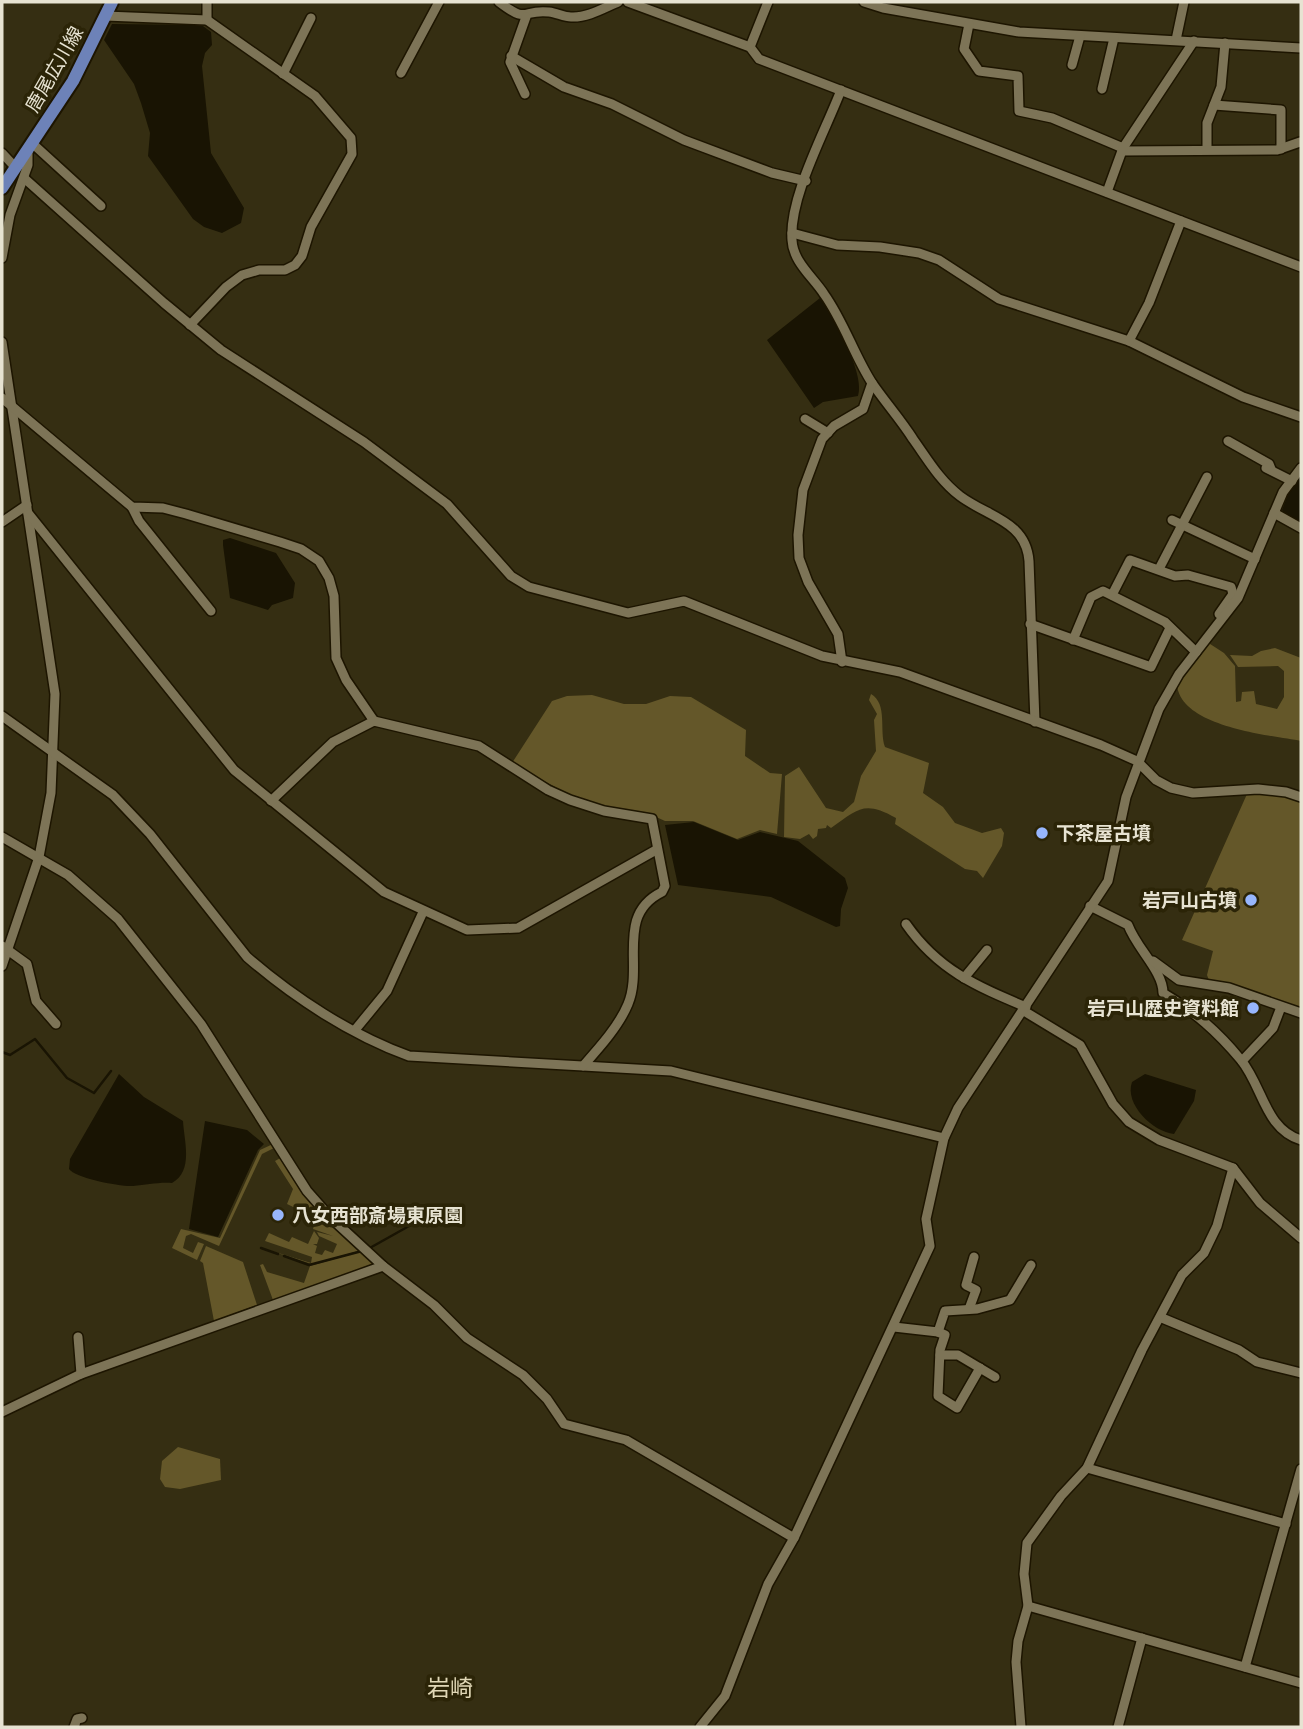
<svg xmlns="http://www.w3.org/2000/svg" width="1303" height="1729" viewBox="0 0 1303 1729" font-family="'Archivo Narrow','Noto Sans JP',sans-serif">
<rect width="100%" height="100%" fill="#352e12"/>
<g fill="#645729">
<path d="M 1207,642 L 1224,653 L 1235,666 L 1236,702 L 1241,701 L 1242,692 L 1254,691 L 1256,704 L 1277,709 L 1284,697 L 1284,671 L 1278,666 L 1238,667 L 1230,655 L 1252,656 L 1261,651 L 1275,648 L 1301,658 L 1301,741 C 1269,735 1181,727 1177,685 Z"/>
<path d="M 871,694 C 888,704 879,730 885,747 L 929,763 L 923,793 L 943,807 L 955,823 L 982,833 L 1001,828 L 1004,833 L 1002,846 L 983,878 L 977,871 L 965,869 L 895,824 L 896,818 C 864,800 858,809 831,828 L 827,825 L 826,828 L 818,829 L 817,836 L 813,839 L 809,834 L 800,839 L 784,837 L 785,776 L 799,767 L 826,808 L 843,812 L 854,802 L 861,776 L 876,751 L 874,720 L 877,714 L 869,700 Z"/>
<polygon points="592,695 624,704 646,704 670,696 691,697 746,730 745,756 770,773 782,774 777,834 760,830 737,839 693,821 665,821 654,816 604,809 571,796 512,763 552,701 567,696"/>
<polygon points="1247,794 1279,794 1301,802 1301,1011 1210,983 1207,975 1213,951 1182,940"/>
<polygon points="273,1144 276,1147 262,1154 219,1246 191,1234 186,1236 183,1248 193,1253 198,1242 204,1244 197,1260 172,1248 181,1229 220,1238 260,1150"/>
<polygon points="282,1157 362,1250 312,1264 262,1248 311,1263 312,1257 265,1241 269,1233 289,1242 292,1237 308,1244 314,1231 319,1238 317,1244 313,1244 317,1246 315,1253 322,1255 325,1250 333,1253 337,1244 319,1236 317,1232 333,1236 313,1229 316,1218 287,1204 293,1189 275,1161"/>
<polygon points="206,1246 243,1262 257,1305 214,1321 203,1263 200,1261"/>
<polygon points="363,1251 374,1261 374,1265 273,1300 260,1265 263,1264 267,1272 304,1283 310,1266"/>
<polygon points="178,1447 220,1459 221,1480 180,1489 165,1487 160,1479 162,1461"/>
</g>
<g fill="#191403">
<polygon points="112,24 195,25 203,26 211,32 212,45 205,53 202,66 211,153 244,208 241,223 222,233 204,227 193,219 148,156 150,133 141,103 134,84 104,40"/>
<path d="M 820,298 C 833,315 866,375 858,396 L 823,402 L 814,408 L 767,340 Z"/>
<polygon points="1301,477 1301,522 1285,515 1282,510 1290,489"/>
<polygon points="230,538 276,553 295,583 293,598 272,605 268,610 230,598 223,545 223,540"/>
<polygon points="694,822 738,840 760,832 798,841 845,878 848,888 841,909 840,926 836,927 771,897 678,885 665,825"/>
<path d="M 119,1074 L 144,1097 L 183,1121 C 184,1141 194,1171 172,1183 C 158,1182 147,1185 133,1186 C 121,1187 75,1178 69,1169 L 70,1159 Z"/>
<path d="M 1145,1074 L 1196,1090 L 1194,1101 L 1174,1134 C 1153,1132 1124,1104 1132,1082 Z"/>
<polygon points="205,1121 247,1130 264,1144 258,1150 218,1237 189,1229"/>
</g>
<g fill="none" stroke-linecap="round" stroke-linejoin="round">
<g stroke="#191403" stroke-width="2.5">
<polyline points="2,1052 10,1055 35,1039 67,1078 94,1093 111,1071"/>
<polyline points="261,1248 278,1254"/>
<polyline points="368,1249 418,1221 441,1224"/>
<polyline points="284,1256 309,1265 362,1251"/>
</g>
<g stroke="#1d1500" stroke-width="12">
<g id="minor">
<path d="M 499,2 C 529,25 521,9 549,12 C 557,13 564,17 571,17 C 587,18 604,8 618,2"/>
<polyline points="628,2 750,47 759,59 1301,267"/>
<polyline points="864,2 883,8 1019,32 1301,48"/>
<polyline points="105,16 207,20 315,96 351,138 352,154 311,227 302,256 295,265 285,270 259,270 242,275 226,287 190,325"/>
<polyline points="207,20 207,2"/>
<polyline points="969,24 964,49 979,71 1018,76 1019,111 1052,118 1123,148"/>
<polyline points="1176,40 1184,2"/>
<polyline points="750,47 768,2"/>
<polyline points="511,56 564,87 612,104 684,140 772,173 806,181"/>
<polyline points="1072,65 1080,36"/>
<polyline points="401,73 439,2"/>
<polyline points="283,74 311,18"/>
<polyline points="1102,89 1114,38"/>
<path d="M 841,90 C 825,132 789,197 792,240 C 793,262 813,277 824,294 C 844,322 854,355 872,383 C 885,402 901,420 913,439 C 928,460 940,481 960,496 C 988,517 1026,521 1029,561 L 1035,722"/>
<polyline points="525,94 510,62 526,17"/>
<polyline points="1214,105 1281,110 1281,149"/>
<polyline points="33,144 101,206"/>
<polyline points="1207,149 1207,123 1221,87 1225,43"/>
<polyline points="1122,151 1277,150 1300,142"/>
<polyline points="2,153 16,168"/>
<polyline points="24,178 164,303 221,350 364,442 447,504 511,576 529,587 628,613 684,601 822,656 900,672 1101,745 1137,761 1156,780 1171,788 1193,793 1258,789 1286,792 1301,797"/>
<polyline points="1107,192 1123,148 1194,41"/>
<polyline points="792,233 837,245 880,247 919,253 939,260 999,299 1129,341 1243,397 1301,417"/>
<polyline points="2,258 10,215 28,165 28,150"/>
<polyline points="1129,341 1149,303 1181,221"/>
<polyline points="2,342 55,694 51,793 39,857 2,966"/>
<polyline points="2,398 132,507 163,508 186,514 280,542 301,549 319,561 329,578 334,596 336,658 346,680 374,721"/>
<polyline points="805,419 828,433"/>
<polyline points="1228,441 1269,464 1271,469"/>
<polyline points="1266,468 1292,481"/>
<polyline points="132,507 139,521 211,611"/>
<polyline points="28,513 234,770 384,892 467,930 518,928 656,850"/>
<polyline points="1274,513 1301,528"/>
<polyline points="1172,520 1255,559"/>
<polyline points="2,522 27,505"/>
<polyline points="1159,569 1207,477"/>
<polyline points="1112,595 1130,560 1175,576 1188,575 1231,587 1233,594 1219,614"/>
<polyline points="1030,624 1151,667 1170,628"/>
<polyline points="1073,640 1091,597 1103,591 1165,622 1196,652"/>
<polyline points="842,662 838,634 808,582 799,558 798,535 803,490 822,439 834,426 863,409 872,383"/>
<path d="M 2,716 L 113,795 L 150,834 L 247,957 C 293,997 351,1035 409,1056 L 671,1071 L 944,1138"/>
<path d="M 271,801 L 333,742 L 374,721 L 479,746 L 548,790 L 570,800 L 604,811 L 652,819 L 665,886 L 662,892 C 615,915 644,966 628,1004 C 619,1026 599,1048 583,1066"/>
<polyline points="2,837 68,875 118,919 201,1024 307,1191 330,1217 383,1266 434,1305 467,1338 523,1375 547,1399 564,1424 626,1440 794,1538"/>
<path d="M 1090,906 L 1128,925 C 1137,949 1163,971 1163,993 C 1195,1012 1217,1031 1241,1060 C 1263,1087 1265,1129 1301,1140"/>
<path d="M 906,924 C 938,970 976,986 1026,1007"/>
<polyline points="2,946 27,964 36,1001 56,1024"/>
<polyline points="1153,961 1179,980 1229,988 1301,1013"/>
<polyline points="964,978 987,950"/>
<polyline points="1024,1011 1080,1045 1113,1104 1129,1122 1159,1140 1233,1168 1260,1203 1301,1238"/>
<polyline points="355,1030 387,991 423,912"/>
<polyline points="1242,1061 1273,1028 1281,1007"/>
<polyline points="969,1309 976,1290 966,1285 974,1257"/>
<polyline points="1162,1318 1239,1350 1257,1362 1301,1373"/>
<polyline points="894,1327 938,1332 945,1311 977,1309 1010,1300 1031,1265"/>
<polyline points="938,1332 945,1335 940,1350 938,1396 957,1408 980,1368"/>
<polyline points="78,1337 81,1374"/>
<polyline points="940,1355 958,1355 995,1377"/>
<polyline points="2,1412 81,1374 383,1266"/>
<polyline points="1087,1468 1286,1524"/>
<polyline points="1028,1606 1301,1683"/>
<polyline points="1245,1667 1301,1469"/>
<polyline points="74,1727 77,1719 82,1718"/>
<polyline points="700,1727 725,1696 768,1584 794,1538 930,1246 926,1219 944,1138 958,1108 1108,881 1126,797 1159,709 1179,674 1238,598 1283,492 1301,468"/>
<polyline points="1021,1727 1016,1662 1018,1641 1028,1606 1024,1574 1027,1543 1061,1496 1087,1468 1142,1350 1182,1275 1204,1253 1217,1226 1233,1168"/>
<polyline points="1118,1727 1142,1638"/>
</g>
</g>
<g stroke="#1d1500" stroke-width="16">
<polyline id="major" points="2,188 73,81 112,2"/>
</g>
<use href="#minor" stroke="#7d7457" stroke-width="9"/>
<use href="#major" stroke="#6d82b8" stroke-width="12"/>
</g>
<g fill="#97b6fd" stroke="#2b2407" stroke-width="2.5">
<circle cx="1042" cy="833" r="7"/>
<circle cx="1251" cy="900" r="7"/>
<circle cx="1253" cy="1008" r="7"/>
<circle cx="278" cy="1215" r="7"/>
</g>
<g text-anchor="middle" stroke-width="7" stroke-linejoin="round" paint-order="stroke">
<g font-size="19" fill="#e7e3d2" stroke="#2b2407">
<text transform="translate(54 69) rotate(-60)" y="7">唐尾広川線</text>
</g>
<g font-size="19" font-weight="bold" fill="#e7e3d2" stroke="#2b2407" text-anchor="start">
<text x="1056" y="840">下茶屋古墳</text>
<text x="1237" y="907" text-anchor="end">岩戸山古墳</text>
<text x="1239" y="1015" text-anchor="end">岩戸山歴史資料館</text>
<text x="292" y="1222">八女西部斎場東原園</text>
</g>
<g font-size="23" fill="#e0d7b6" stroke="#2b2407">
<text x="450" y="1696">岩崎</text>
</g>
</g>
<rect width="1303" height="1729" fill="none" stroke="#e7e3d2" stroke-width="7"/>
</svg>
